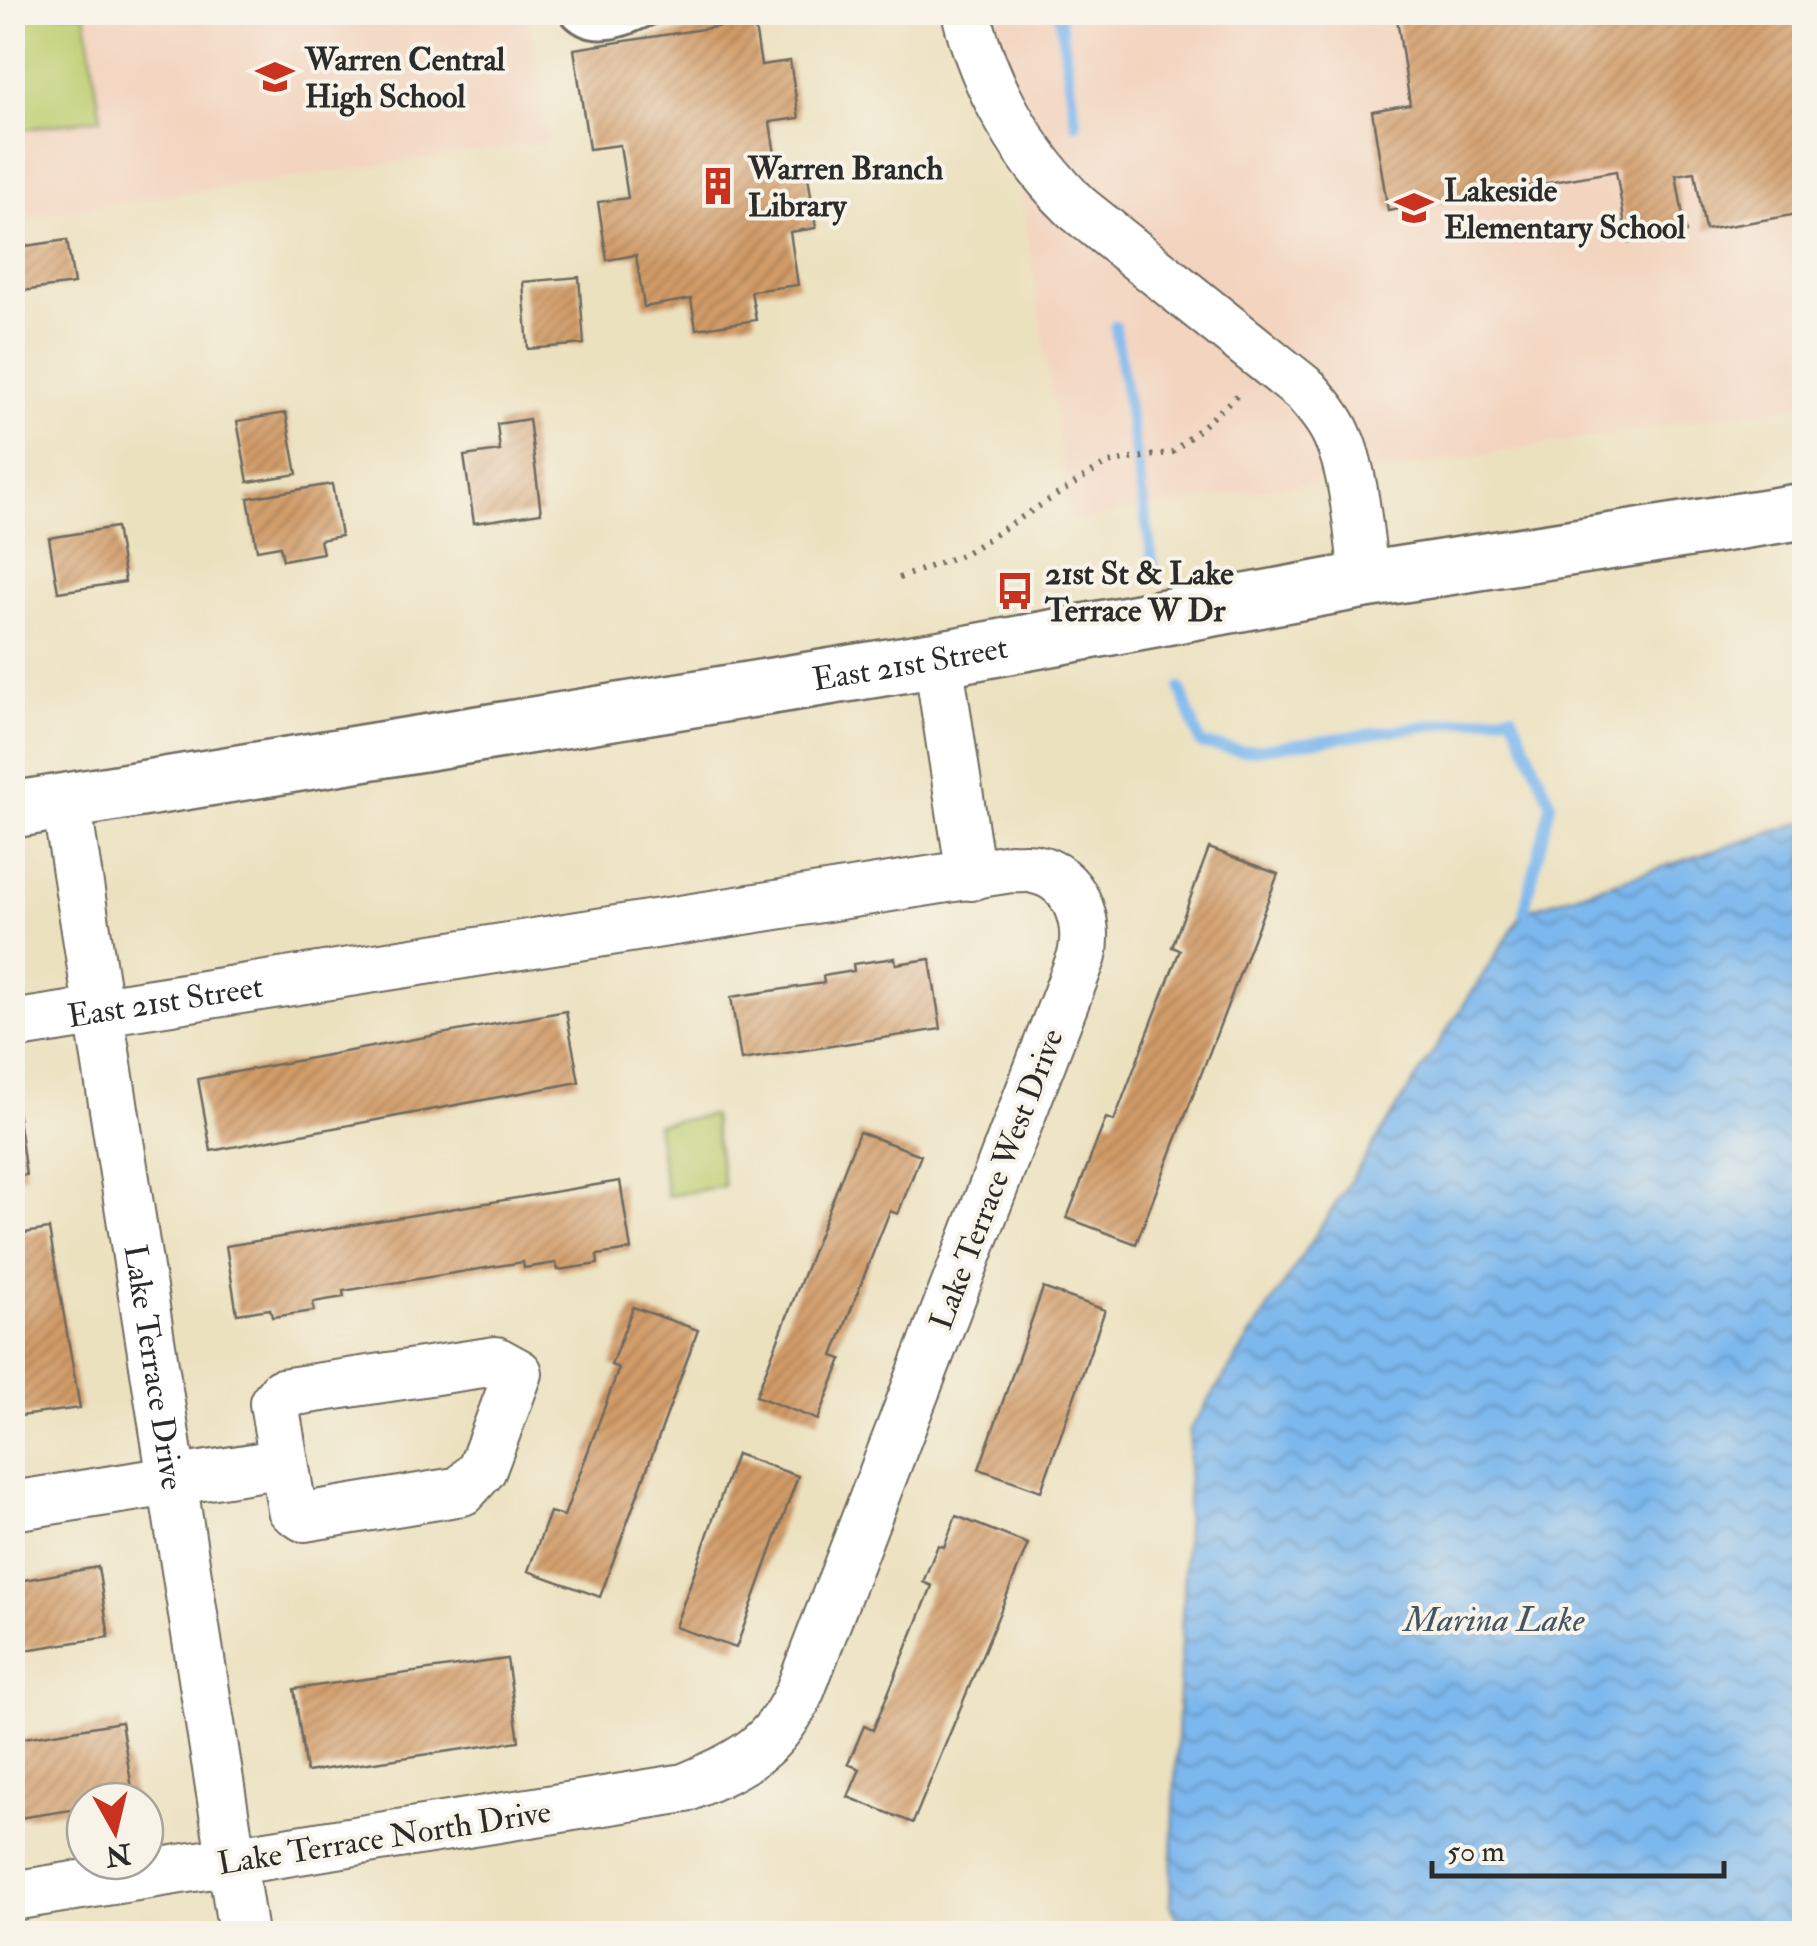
<svg xmlns="http://www.w3.org/2000/svg" width="1817" height="1946" viewBox="0 0 1817 1946" font-family="'IM FELL Double Pica',serif">
<defs>
<pattern id="water-waves" width="16" height="10" patternUnits="userSpaceOnUse" patternTransform="scale(2.5)"><rect width="16" height="10" fill="#7cb7ed"/><path d="M0 5q4-4 8 0t8 0" fill="none" stroke="#6695c0"/></pattern>
<pattern id="building-hatch" width="6" height="6" patternUnits="userSpaceOnUse" patternTransform="scale(2.5)"><rect width="6" height="6" fill="#d29b67"/><path d="M-1 1l2-2M0 6l6-6M5 7l2-2" fill="none" stroke="#ab7f55"/></pattern>
</defs>
<rect width="100%" height="100%" fill="#f7f3e8"/>
<filter id="ink" filterUnits="userSpaceOnUse"><feTurbulence type="fractalNoise" baseFrequency=".01" numOctaves="2"/><feDisplacementMap in="SourceGraphic" scale="20" xChannelSelector="R" yChannelSelector="G"/><feConvolveMatrix kernelMatrix="1 2 1 2 8 2 1 2 1" color-interpolation-filters="sRGB"/></filter>
<filter id="wash" filterUnits="userSpaceOnUse"><feTurbulence type="fractalNoise" baseFrequency=".0048" numOctaves="4" result="noise"/><feDisplacementMap in="SourceGraphic" scale="40" xChannelSelector="R" yChannelSelector="G"/><feGaussianBlur stdDeviation="2.25" result="paint"/><feColorMatrix in="noise" values="0 0 0 0 0 0 0 0 0 0 0 0 0 0 0 0 0 1.4 0 .05"/><feComposite in="paint" operator="in"/></filter>
<g filter="url(#wash)">
<rect width="100%" height="100%" fill="#ece1bf"/>
<g fill="#f3d4bf">
<polygon points="12,13 528,13 548,141 13,218"/>
<polygon points="994,13 1804,13 1804,403 1071,521"/>
</g>
<g fill="#bece71" stroke="#747c4e" stroke-width="2.5">
<polygon points="12,13 85,13 101,118 13,131"/>
<polygon points="712,1115 724,1186 667,1196 656,1124"/>
</g>
<polygon fill="url(#water-waves)" stroke="#54718c" stroke-width="2.5" points="1804,822 1804,1933 1185,1933 1170,1904 1190,1430 1524,911"/>
<g fill="none" stroke-linecap="round" stroke-linejoin="round">
<g stroke="#7cb7ed" stroke-width="11">
<polyline points="1059,12 1076,124"/>
<polyline points="1115,326 1154,570"/>
<polyline points="1180,688 1201,744 1244,751 1512,714 1551,803 1524,911"/>
</g>
</g>
<g id="blocks">
<g fill="url(#building-hatch)">
<polygon points="1396,12 1748,12 1749,18 1804,12 1804,213 1705,230 1695,172 1676,175 1686,233 1628,243 1616,171 1388,211 1372,111 1410,104"/>
<polygon points="754,21 761,65 790,61 799,118 770,122 778,174 807,170 816,228 790,232 798,285 751,291 756,320 696,329 691,299 644,307 636,255 607,260 598,202 628,198 620,145 589,149 574,49"/>
<polygon points="67,240 74,284 14,292 12,248"/>
<polygon points="579,277 584,344 528,349 523,282"/>
<polygon points="286,413 297,474 248,482 237,421"/>
<polygon points="529,419 541,513 474,523 464,456 500,451 497,424"/>
<polygon points="332,484 341,536 320,540 323,553 283,560 280,546 257,550 248,498"/>
<polygon points="116,527 125,582 58,592 49,538"/>
<polygon points="1209,848 1278,874 1136,1244 1067,1218 1106,1118 1114,1121 1157,1009 1180,950 1172,947"/>
<polygon points="895,958 896,964 930,959 941,1029 741,1060 731,997 824,983 823,976 854,971 853,964"/>
<polygon points="566,1011 579,1082 211,1151 198,1079"/>
<polygon points="17,1110 26,1175 12,1177 12,1111"/>
<polygon points="859,1132 921,1155 898,1214 890,1211 875,1248 833,1356 842,1359 818,1420 756,1396"/>
<polygon points="620,1181 631,1250 597,1255 598,1264 558,1270 556,1263 524,1268 523,1262 343,1291 344,1297 313,1302 314,1311 272,1317 270,1309 237,1314 226,1246"/>
<polygon points="49,1229 80,1408 12,1417 12,1235"/>
<polygon points="1043,1288 1105,1310 1041,1491 979,1469"/>
<polygon points="633,1307 698,1330 600,1597 528,1571 550,1512 564,1516 619,1368 611,1365"/>
<polygon points="736,1454 798,1476 736,1648 675,1627"/>
<polygon points="956,1516 1028,1544 913,1823 848,1797 860,1769 848,1764 864,1726 873,1730 932,1586 923,1582 938,1545 944,1547"/>
<polygon points="98,1567 109,1637 12,1652 12,1582"/>
<polygon points="507,1659 519,1741 306,1772 294,1689"/>
<polygon points="121,1722 134,1800 85,1801 85,1808 12,1819 12,1740"/>
</g>
</g>
</g>
<g filter="url(#ink)">
<use href="#blocks" fill-opacity="0" stroke="#6f6b5f" stroke-width="2.5"/>
<g fill="none" stroke-linecap="round" stroke-linejoin="round">
<g stroke="#6f6b5f" stroke-width="28">
<path id="service" d="M 570,12 C 592,40 625,24 652,12"/>
</g>
<g stroke="#6f6b5f" stroke-width="52">
<g id="minor">
<path d="M 966,12 C 984,85 1023,156 1077,208 L 1306,391 C 1318,405 1330,419 1337,435 C 1356,475 1358,537 1365,580"/>
<polyline points="938,659 971,876"/>
<path id="s1" d="M 66,802 L 243,1934"/>
<path id="s2" d="M 12,1025 L 1011,868 C 1018,869 1027,867 1034,869 C 1075,876 1090,921 1082,956 L 800,1691 C 775,1749 739,1764 685,1788 L 12,1896"/>
<polygon points="496,1361 518,1373 482,1469 462,1491 304,1517 292,1509 274,1403 282,1393"/>
<polyline points="12,1506 284,1463"/>
</g>
</g>
<g stroke="#6f6b5f" stroke-width="60">
<g id="secondary">
<path id="s3" d="M 12,810 L 938,659 L 1365,580 L 1804,511"/>
</g>
</g>
<polyline stroke="#6f6b5f" stroke-width="6" stroke-dasharray="2.5 8" stroke-linecap="butt" points="899,578 964,554 1107,463 1173,452 1242,391"/>
<use href="#service" stroke="#fff" stroke-width="22"/>
<use href="#minor" stroke="#fff" stroke-width="48"/>
<use href="#secondary" stroke="#fff" stroke-width="55"/>
</g>
</g>
<defs>
<g id="school-bare" transform="scale(3)"><path d="M0-5L7-2L0 1L-7-2ZM-4 1L0 2.5L4 1V4Q0 6-4 4Z" fill="#c8321e" stroke="#f7f3e8" stroke-width="2.5" paint-order="stroke"/></g>
<g id="building-bare" transform="scale(3)"><path d="M-4-6H4V6H1V3H-1V6H-4ZM-2.5-4.3h1.7v1.8h-1.7ZM.8-4.3h1.7v1.8H.8ZM-2.5-1h1.7V.8h-1.7ZM.8-1h1.7V.8H.8Z" fill="#c8321e" stroke="#f7f3e8" stroke-width="2.5" paint-order="stroke"/></g>
<g id="bus-bare" transform="scale(3)"><path d="M-5-6H5V4H4V6H2V4H-2V6H-4V4H-5ZM-3.5-4V0h7V-4ZM-3.5 1.2v1.5H-2V1.2ZM2 1.2v1.5H3.5V1.2Z" fill="#c8321e" stroke="#f7f3e8" stroke-width="2.5" paint-order="stroke"/></g>
</defs>
<g fill-rule="evenodd">
<use href="#school-bare" x="275" y="77"/>
<use href="#building-bare" x="718" y="186"/>
<use href="#school-bare" x="1414" y="208"/>
<use href="#bus-bare" x="1015" y="591"/>
</g>
<g text-anchor="middle" stroke-width="8" stroke-linejoin="round" paint-order="stroke">
<g font-size="32" font-weight="bold" fill="#2b2b2b" stroke="#f7f3e8" text-anchor="start">
<text x="305" y="70">Warren Central<tspan x="305" dy="37">High School</tspan></text>
<text x="748" y="179">Warren Branch<tspan x="748" dy="37">Library</tspan></text>
<text x="1444" y="201">Lakeside<tspan x="1444" dy="37">Elementary School</tspan></text>
<text x="1045" y="584">21st St &amp; Lake<tspan x="1045" dy="37">Terrace W Dr</tspan></text>
</g>
<g font-size="32" fill="#2b2b2b" stroke="#f7f3e8">
<text dy="11" stroke="none"><textPath href="#s3" startOffset="910">East 21st Street</textPath></text>
<text dy="11" stroke="none"><textPath href="#s2" startOffset="155">East 21st Street</textPath></text>
<text transform="translate(996 1179) rotate(-69)" y="11">Lake Terrace West Drive</text>
<text dy="11" stroke="none"><textPath href="#s1" startOffset="572">Lake Terrace Drive</textPath></text>
<text transform="translate(384 1837) rotate(-9)" y="11">Lake Terrace North Drive</text>
</g>
<g font-size="35" font-style="italic" fill="#435565" stroke="#f7f3e8">
<text x="1494" y="1631">Marina Lake</text>
</g>
</g>
<rect width="1817" height="1946" fill="none" stroke="#f7f3e8" stroke-width="50"/>
<g transform="translate(115 1831) rotate(172)"><circle r="48" fill="#f7f3e8" stroke="#a5a39c" stroke-width="2.5"/>
<path d="M0-8L18 38L0 25L-18 38Z" fill="#c8321e"/>
<text y="-15" font-size="28" font-weight="bold" text-anchor="middle" fill="#2b2b2b">N</text>
</g>
<path d="M1432 1861v15h292v-15" fill="none" stroke="#2b2b2b" stroke-width="5"/>
<text x="1447" y="1861" font-size="30" fill="#2b2b2b" stroke="#f7f3e8" stroke-width="8" paint-order="stroke">50 m</text>
</svg>
